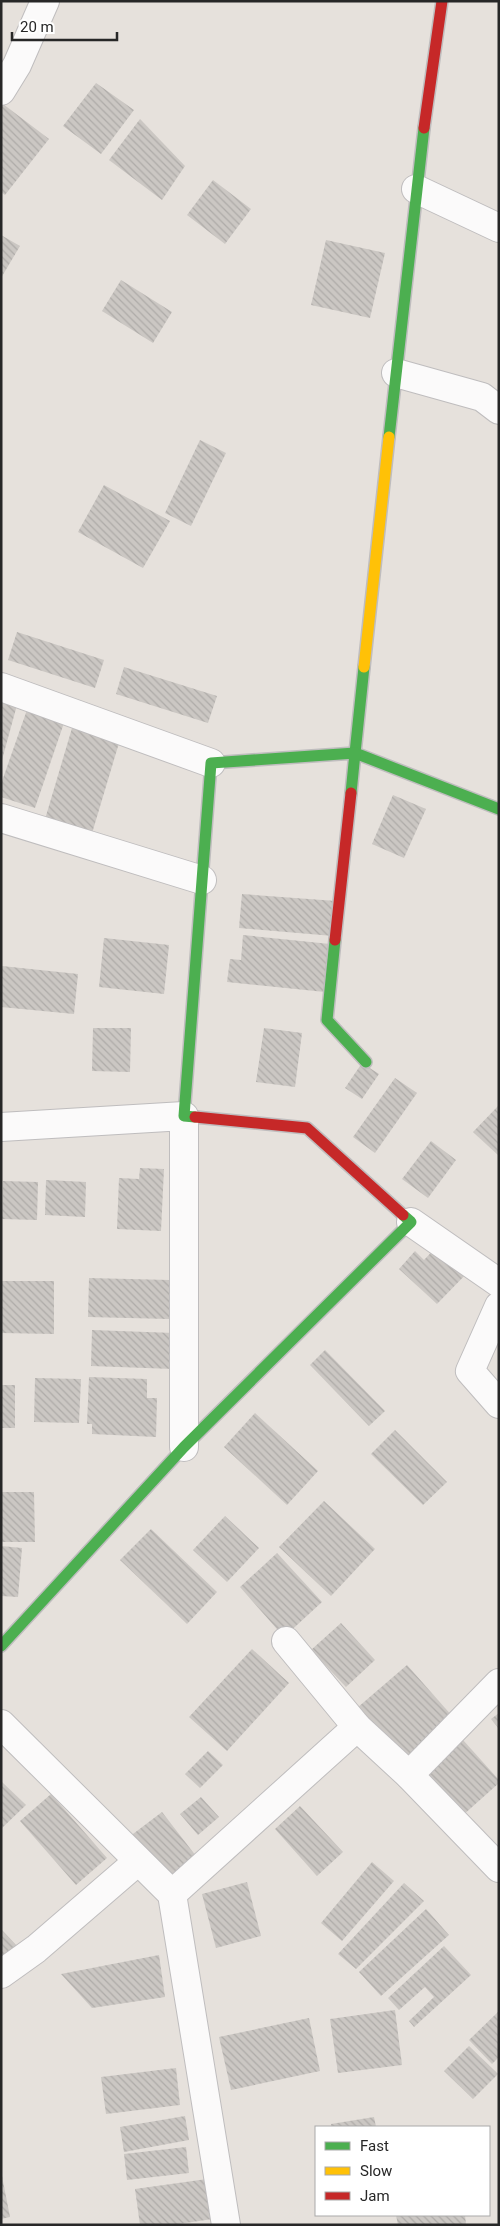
<svg xmlns="http://www.w3.org/2000/svg" width="500" height="2226" viewBox="0 0 500 2226" font-family="Roboto,sans-serif">
<defs>
<pattern id="building-back-hatch" width="6" height="6" patternUnits="userSpaceOnUse" patternTransform="scale(1.25)"><rect width="6" height="6" fill="#cbc7c3"/><path d="M-1 5l2 2M0 0l6 6M5-1l2 2" fill="none" stroke="#aeaba8"/></pattern>
</defs>
<rect width="100%" height="100%" fill="#e6e1dc"/>
<g fill="url(#building-back-hatch)">
<polygon points="96,83 134,110 101,154 63,126"/>
<polygon points="3,104 49,139 5,195 1,192 1,107"/>
<polygon points="140,119 185,166 162,200 109,160"/>
<polygon points="213,180 251,209 225,244 187,215"/>
<polygon points="1,235 20,246 1,278"/>
<polygon points="326,240 385,253 370,318 311,305"/>
<polygon points="121,280 172,312 153,343 102,311"/>
<polygon points="200,440 226,453 191,526 165,513"/>
<polygon points="104,485 170,521 143,568 78,532"/>
<polygon points="17,632 104,660 95,688 8,660"/>
<polygon points="124,667 217,696 208,723 116,694"/>
<polygon points="1,701 17,705 2,760 1,760"/>
<polygon points="28,707 65,720 35,808 1,797 1,784"/>
<polygon points="75,718 122,733 90,840 43,826"/>
<polygon points="393,795 426,809 404,858 372,844"/>
<polygon points="242,894 336,901 333,936 239,928"/>
<polygon points="243,935 330,944 325,992 227,982 230,959 241,960"/>
<polygon points="104,938 169,945 164,994 99,987"/>
<polygon points="2,966 78,974 74,1014 1,1007"/>
<polygon points="93,1028 131,1028 130,1072 92,1071"/>
<polygon points="264,1028 302,1033 295,1087 256,1082"/>
<polygon points="362,1063 379,1074 362,1099 345,1088"/>
<polygon points="395,1078 417,1093 375,1153 353,1137"/>
<polygon points="499,1105 499,1156 473,1132"/>
<polygon points="431,1141 456,1160 428,1198 402,1179"/>
<polygon points="140,1168 164,1169 161,1231 117,1229 119,1178 139,1179"/>
<polygon points="46,1180 86,1182 85,1217 45,1215"/>
<polygon points="3,1181 38,1182 37,1220 2,1219"/>
<polygon points="442,1241 472,1268 437,1304 399,1269 415,1251 424,1260"/>
<polygon points="89,1278 170,1280 169,1319 88,1317"/>
<polygon points="1,1281 54,1281 54,1334 1,1333"/>
<polygon points="92,1330 174,1333 173,1369 91,1366"/>
<polygon points="325,1350 385,1411 369,1426 310,1365"/>
<polygon points="89,1377 147,1379 147,1398 157,1398 156,1437 92,1434 92,1424 87,1424"/>
<polygon points="35,1378 81,1379 79,1423 34,1422"/>
<rect x="1" y="1385" width="14" height="43"/>
<polygon points="255,1413 318,1471 287,1505 224,1447"/>
<polygon points="395,1430 447,1482 423,1505 371,1454"/>
<polygon points="1,1492 34,1492 35,1542 1,1542"/>
<polygon points="324,1501 375,1549 331,1596 279,1547"/>
<polygon points="225,1516 259,1548 227,1582 193,1550"/>
<polygon points="151,1529 217,1592 187,1624 120,1560"/>
<polygon points="1,1546 22,1548 18,1597 1,1596"/>
<polygon points="277,1553 322,1602 284,1637 240,1587"/>
<polygon points="341,1623 375,1660 346,1687 311,1650"/>
<polygon points="252,1649 289,1683 227,1751 189,1717"/>
<polygon points="407,1665 453,1717 403,1761 357,1708"/>
<polygon points="499,1713 499,1729 491,1719"/>
<polygon points="463,1740 499,1780 499,1783 462,1816 424,1775"/>
<polygon points="208,1751 223,1765 200,1788 185,1774"/>
<polygon points="1,1781 26,1805 1,1829"/>
<polygon points="51,1794 107,1858 76,1885 20,1821"/>
<polygon points="201,1797 219,1817 198,1835 180,1814"/>
<polygon points="300,1806 343,1852 317,1876 275,1829"/>
<polygon points="162,1812 196,1856 163,1881 129,1837"/>
<polygon points="372,1862 394,1881 342,1941 321,1923"/>
<polygon points="247,1882 261,1936 216,1948 202,1894"/>
<polygon points="404,1883 424,1901 356,1969 338,1954"/>
<polygon points="426,1909 449,1935 381,1996 359,1972"/>
<polygon points="1,1929 17,1946 1,1961"/>
<polygon points="444,1946 471,1975 414,2027 409,2021 434,1997 425,1987 399,2010 388,1998"/>
<polygon points="159,1955 165,1997 92,2008 61,1974"/>
<polygon points="395,2010 402,2065 338,2073 330,2019"/>
<polygon points="499,2011 499,2057 492,2064 469,2040"/>
<polygon points="309,2018 320,2071 231,2090 219,2037"/>
<polygon points="469,2046 498,2074 473,2099 444,2071"/>
<polygon points="176,2068 180,2105 106,2114 101,2077"/>
<polygon points="185,2116 189,2140 124,2152 120,2127"/>
<polygon points="374,2117 376,2127 331,2127 331,2124"/>
<polygon points="186,2147 189,2173 127,2180 124,2154"/>
<polygon points="1,2171 10,2217 1,2219"/>
<polygon points="207,2179 226,2217 172,2225 140,2225 135,2189"/>
<polygon points="396,2215 465,2215 466,2225 398,2225"/>
</g>
<g fill="none" stroke-linecap="round" stroke-linejoin="round">
<g stroke="#bfbdbe" stroke-width="30">
<g id="street">
<polyline points="1,91 17,65 45,1"/>
<polyline points="416,189 499,228"/>
<polyline points="396,373 482,397 499,410"/>
<polyline points="1,687 211,763"/>
<polyline points="1,818 202,880"/>
<polyline points="1,1127 184,1116 184,1447"/>
<polyline points="411,1222 499,1283"/>
<polyline points="499,1306 470,1371 499,1404"/>
<polyline points="286,1641 357,1727 409,1775 499,1868"/>
<polyline points="1,1724 172,1894 226,2225"/>
<polyline points="409,1775 499,1683"/>
<polyline points="172,1894 357,1727"/>
<polyline points="1,1974 36,1949 137,1862"/>
</g>
</g>
<g stroke="#bfbdbe" stroke-width="14">
<g id="fast">
<polyline points="389,437 424,128"/>
<polyline points="364,667 355,753 499,809"/>
<polyline points="335,940 327,1020 366,1062"/>
<polyline points="195,1117 184,1116 211,763 355,753 351,793"/>
<polyline points="1,1646 184,1447 411,1222 403,1215"/>
</g>
</g>
<g stroke="#bfbdbe" stroke-width="14">
<polyline id="slow" points="364,667 389,437"/>
</g>
<g stroke="#bfbdbe" stroke-width="14">
<g id="jam">
<polyline points="424,128 442,1"/>
<polyline points="335,940 351,793"/>
<polyline points="195,1117 307,1128 403,1215"/>
</g>
</g>
<use href="#street" stroke="#fbfafa" stroke-width="28"/>
<use href="#fast" stroke="#4caf50" stroke-width="11"/>
<use href="#slow" stroke="#ffc107" stroke-width="11"/>
<use href="#jam" stroke="#c62828" stroke-width="11"/>
</g>
<rect width="500" height="2226" fill="none" stroke="#272727" stroke-width="5"/>
<rect x="315" y="2126" width="175" height="90" fill="#ffffff" stroke="#a9a9a9"/>
<rect x="325" y="2142" width="25" height="8" fill="#4caf50" stroke="#a9a9a9"/>
<text x="360" y="2151" font-size="15" fill="#272727">Fast</text>
<rect x="325" y="2167" width="25" height="8" fill="#ffc107" stroke="#a9a9a9"/>
<text x="360" y="2176" font-size="15" fill="#272727">Slow</text>
<rect x="325" y="2192" width="25" height="8" fill="#c62828" stroke="#a9a9a9"/>
<text x="360" y="2201" font-size="15" fill="#272727">Jam</text>
<path d="M12 32v8h105v-8" fill="none" stroke="#272727" stroke-width="2.5"/>
<text x="20" y="32" font-size="15" fill="#272727" stroke="#ffffff" stroke-width="4" paint-order="stroke">20 m</text>
</svg>
